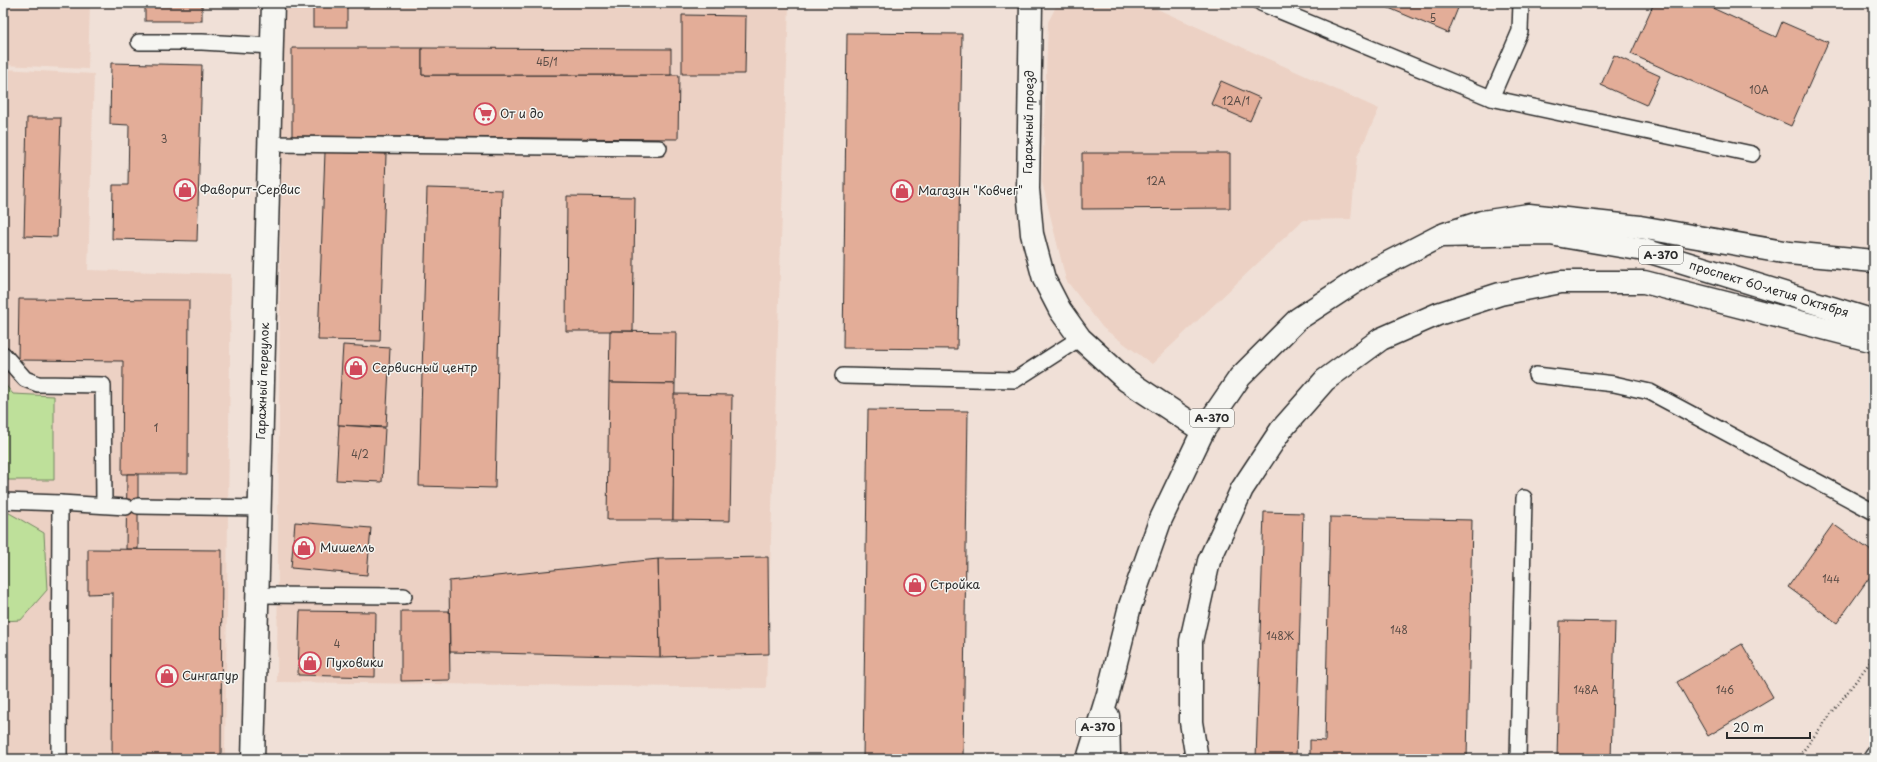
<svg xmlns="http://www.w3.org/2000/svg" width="1877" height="762" viewBox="0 0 1877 762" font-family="'Playpen Sans',sans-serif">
<rect width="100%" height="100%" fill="#f0e0d7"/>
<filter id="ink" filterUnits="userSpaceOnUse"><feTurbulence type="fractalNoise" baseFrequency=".025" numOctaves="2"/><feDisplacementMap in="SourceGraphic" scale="8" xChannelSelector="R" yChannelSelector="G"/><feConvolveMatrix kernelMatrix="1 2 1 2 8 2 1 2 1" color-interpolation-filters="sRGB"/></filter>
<g filter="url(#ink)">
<g fill="#ecd1c4">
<polygon points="3,3 90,3 88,69 3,65"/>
<polygon points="282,3 789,4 766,688 277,682"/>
<polygon points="1058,3 1144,3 1379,109 1357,157 1351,219 1303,220 1152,364 1103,328 1066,280 1042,182 1048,22"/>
<polygon points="3,69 94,74 88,270 231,274 225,759 3,759"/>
</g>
<g fill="#bee09a" stroke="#748662">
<polygon points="3,382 13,394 54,396 54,480 3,480"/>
<polygon points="4,510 44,533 47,590 21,620 3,621"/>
</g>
<g fill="#e3ad98" stroke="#2b2b2b">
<rect x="145" y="3" width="57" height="18"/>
<polygon points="1377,3 1460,3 1448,33"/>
<polygon points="1654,3 1709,3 1708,6 1776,37 1782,22 1828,42 1791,126 1631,54"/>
<rect x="313" y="4" width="34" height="23"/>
<polygon points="682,15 746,16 745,74 682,74"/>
<polygon points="847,33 962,34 957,349 843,348"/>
<polygon points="292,48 422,48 422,75 679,75 678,139 292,136"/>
<polygon points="422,48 671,49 671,75 422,75"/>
<polygon points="1614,55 1660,76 1646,105 1601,85"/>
<polygon points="111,63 202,65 197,241 112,239 113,185 128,185 129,125 110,124"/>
<polygon points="1221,81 1260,98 1250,121 1211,104"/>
<polygon points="27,118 61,118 57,237 24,236"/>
<polygon points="325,152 386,154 380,341 318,340"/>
<polygon points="1082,153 1230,153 1230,208 1082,209"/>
<polygon points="427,188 502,190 495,488 419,486"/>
<polygon points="567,196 635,197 633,331 566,331"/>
<polygon points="19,299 189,300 188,474 122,474 123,361 18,360"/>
<polygon points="610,331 676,332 675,384 609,383"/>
<polygon points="343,345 390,348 386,427 338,425"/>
<polygon points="609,383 675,384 673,520 607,520"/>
<polygon points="674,394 732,395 730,521 673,520"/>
<polygon points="868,410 968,411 963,759 863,759"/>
<polygon points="339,425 385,428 382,482 336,480"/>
<polygon points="127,474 138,474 138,549 126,549"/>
<polygon points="1264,512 1303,513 1296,759 1256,759"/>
<polygon points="1330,517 1472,520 1467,759 1310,759 1310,740 1325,741"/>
<polygon points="295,522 371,528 367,575 291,568"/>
<polygon points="1833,524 1874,553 1874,571 1837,623 1788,587"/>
<polygon points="88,549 222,550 221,759 112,759 113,593 88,594"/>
<polygon points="768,557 769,654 660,657 658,559"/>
<polygon points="658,559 660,657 450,652 449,581"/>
<polygon points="300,611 376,612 375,677 298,675"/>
<polygon points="401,611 449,611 450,680 401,681"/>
<polygon points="1560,621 1615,622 1611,759 1557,759"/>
<polygon points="1742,644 1773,697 1708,736 1677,682"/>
</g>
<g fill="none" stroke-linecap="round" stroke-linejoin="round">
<g stroke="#2b2b2b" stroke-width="18">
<g id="service">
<polyline points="1261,3 1491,98 1752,154"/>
<polyline points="139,42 202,42 272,46"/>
<polyline points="1491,98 1520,31 1521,3"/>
<polyline points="269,144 659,148"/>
<polyline points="3,354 25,379 38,384 103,385 104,505"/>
<polyline points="1536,375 1614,384 1650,392 1874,512"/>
<polyline points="843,376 1015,380 1080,338"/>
<polyline points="3,501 60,503"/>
<polyline points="138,506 260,508"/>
<polyline points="257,595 404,596"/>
<polyline points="59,759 60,503 126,507"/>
<polyline points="1518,759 1524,498"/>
<polyline points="1870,759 1874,753"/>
</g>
</g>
<g stroke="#2b2b2b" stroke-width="25">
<g id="minor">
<polyline points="1031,3 1028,189 1032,234 1044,279 1060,310 1080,338 1126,380 1203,431"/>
<polyline points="253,759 273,3"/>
</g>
</g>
<g stroke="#2b2b2b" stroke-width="25">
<polyline id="primary" points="1445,234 1482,222 1529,215 1640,227 1789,253 1874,261"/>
</g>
<g stroke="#2b2b2b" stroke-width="25">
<g id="trunk">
<polyline points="1108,716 1109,759"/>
<polyline points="1088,759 1108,694 1130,606 1160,521 1203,431 1240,377 1298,319 1370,272 1440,236 1550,234 1644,250 1874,321"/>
<polyline points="1197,759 1191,722 1191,641 1209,561 1242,489 1281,430 1325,380 1381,339 1438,314 1500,294 1561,282 1644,282 1874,341"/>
</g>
</g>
<polyline stroke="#2b2b2b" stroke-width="2.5" stroke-dasharray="1 3" stroke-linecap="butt" points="1797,759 1874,657"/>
<use href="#service" stroke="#f6f6f2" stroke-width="15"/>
<use href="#minor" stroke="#f6f6f2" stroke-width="22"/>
<use href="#primary" stroke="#f6f6f2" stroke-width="22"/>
<use href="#trunk" stroke="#f6f6f2" stroke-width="22"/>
</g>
</g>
<defs>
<g id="supermarket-ring" transform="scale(1.15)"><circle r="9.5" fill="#f6f6f2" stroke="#d1495b" stroke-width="1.5"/><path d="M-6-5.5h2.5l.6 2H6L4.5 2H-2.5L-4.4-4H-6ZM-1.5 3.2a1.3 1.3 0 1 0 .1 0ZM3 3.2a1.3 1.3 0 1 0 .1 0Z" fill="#d1495b"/></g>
<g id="shop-ring" transform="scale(1.15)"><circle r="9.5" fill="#f6f6f2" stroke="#d1495b" stroke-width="1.5"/><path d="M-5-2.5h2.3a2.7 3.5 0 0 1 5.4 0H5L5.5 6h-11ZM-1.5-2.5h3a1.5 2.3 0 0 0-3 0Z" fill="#d1495b"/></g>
</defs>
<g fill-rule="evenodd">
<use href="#supermarket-ring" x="485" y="114"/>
<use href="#shop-ring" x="185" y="190"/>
<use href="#shop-ring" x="902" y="191"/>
<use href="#shop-ring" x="356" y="368"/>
<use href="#shop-ring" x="304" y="548"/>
<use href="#shop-ring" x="915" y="585"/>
<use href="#shop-ring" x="310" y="663"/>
<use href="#shop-ring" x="167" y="676"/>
</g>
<g text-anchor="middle" stroke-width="3" stroke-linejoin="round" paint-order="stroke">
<g font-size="10" fill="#594c46">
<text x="1433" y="22">5</text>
<text x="547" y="66">4Б/1</text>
<text x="1759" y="94">10А</text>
<text x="1236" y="105">12А/1</text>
<text x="164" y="143">3</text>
<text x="1156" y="185">12А</text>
<text x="156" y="432">1</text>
<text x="360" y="458">4/2</text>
<text x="1831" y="583">144</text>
<text x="1399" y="634">148</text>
<text x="1280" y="640">148Ж</text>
<text x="337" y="648">4</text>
<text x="1586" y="694">148А</text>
<text x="1725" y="694">146</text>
</g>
<g fill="#f6f6f2" stroke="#686867" stroke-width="1">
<rect x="1639" y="246" width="44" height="18" rx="3"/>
<rect x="1190" y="409" width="44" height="18" rx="3"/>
<rect x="1076" y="718" width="44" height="18" rx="3"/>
</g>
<g font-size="11" font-weight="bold" fill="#2b2b2b">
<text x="1661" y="259">А-370</text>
<text x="1212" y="422">А-370</text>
<text x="1098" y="731">А-370</text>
</g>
<g font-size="12" fill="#2b2b2b" stroke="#f6f6f2" text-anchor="start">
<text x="500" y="118">От и до</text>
<text x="200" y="194">Фаворит-Сервис</text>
<text x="918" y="195">Магазин "Ковчег"</text>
<text x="372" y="372">Сервисный центр</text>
<text x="320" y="552">Мишелль</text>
<text x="930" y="589">Стройка</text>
<text x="326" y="667">Пуховики</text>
<text x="182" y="680">Сингапур</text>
</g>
<g font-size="12" fill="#2b2b2b" stroke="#f6f6f2">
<text transform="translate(1029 122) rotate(-89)" y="4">Гаражный проезд</text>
<text transform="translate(1769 289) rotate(17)" y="4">проспект 60-летия Октября</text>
<text transform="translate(263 381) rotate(-88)" y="4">Гаражный переулок</text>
</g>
</g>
<rect width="1877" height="762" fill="none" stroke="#f6f6f2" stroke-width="16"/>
<rect x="8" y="8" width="1861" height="746" fill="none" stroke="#2b2b2b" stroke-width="1.5" filter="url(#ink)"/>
<path d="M1727 732v6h83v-6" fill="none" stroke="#2b2b2b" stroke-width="2"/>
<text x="1733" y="732" font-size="12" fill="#2b2b2b" stroke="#f6f6f2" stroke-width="3" paint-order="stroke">20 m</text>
</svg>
